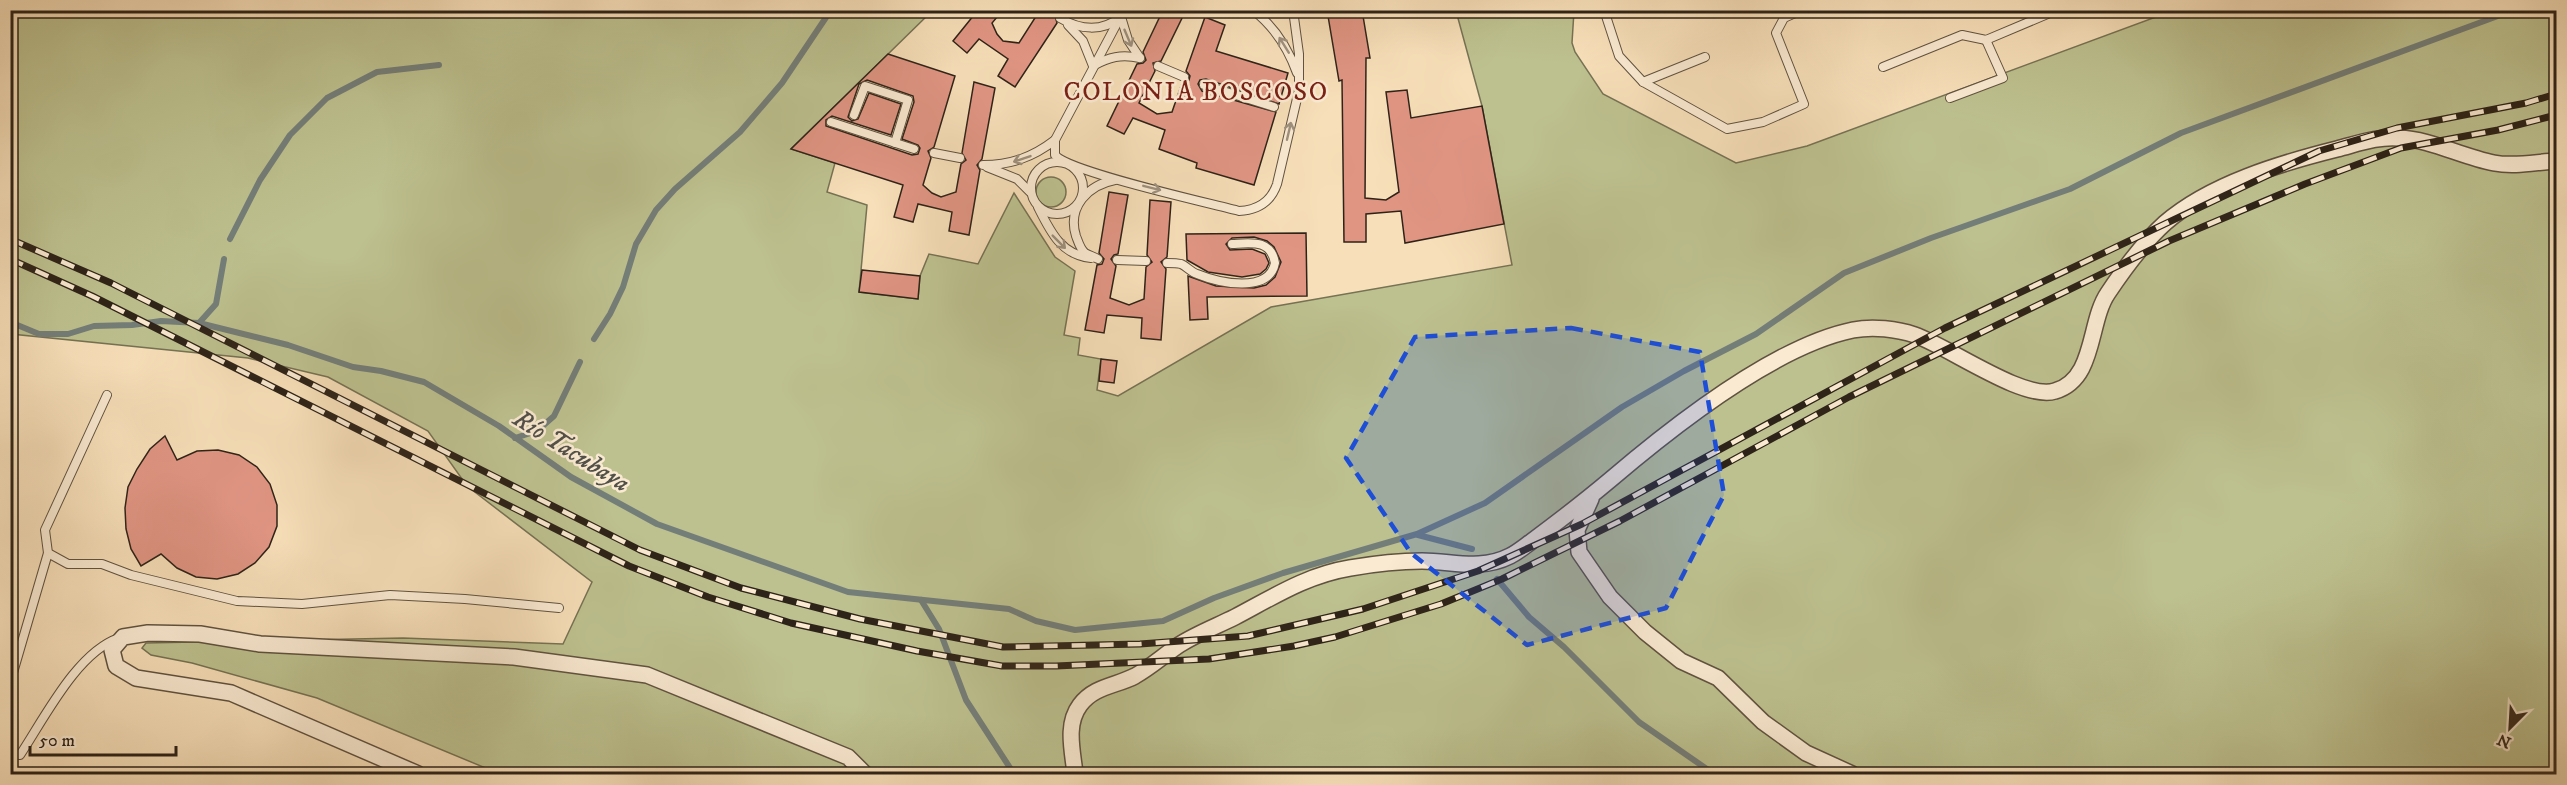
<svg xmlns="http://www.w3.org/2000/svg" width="2567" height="785" viewBox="0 0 2567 785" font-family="'IM FELL DW Pica',serif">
<rect width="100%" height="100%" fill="#f7dfb9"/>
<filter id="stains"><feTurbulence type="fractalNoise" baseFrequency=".00333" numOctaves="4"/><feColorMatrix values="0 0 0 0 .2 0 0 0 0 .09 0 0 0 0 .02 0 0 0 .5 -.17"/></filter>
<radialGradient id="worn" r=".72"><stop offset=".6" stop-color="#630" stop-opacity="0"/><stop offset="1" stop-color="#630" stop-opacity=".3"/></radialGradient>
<g fill="#bdc18f" stroke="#767254" stroke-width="1.5">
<polygon points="10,11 932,11 791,149 835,163 827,192 867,205 859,292 918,299 920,276 929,254 978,264 1014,193 1055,257 1075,271 1064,335 1080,338 1078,355 1101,359 1097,390 1118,396 1271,307 1512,265 1482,106 1456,11 1574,11 1572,43 1575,52 1603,94 1736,163 1807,146 2172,11 2556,11 2556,774 500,774 317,698 192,663 151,655 142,648 146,643 403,638 563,644 592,582 467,486 428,431 328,377 248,358 11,334"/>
<circle cx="1051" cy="192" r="15"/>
</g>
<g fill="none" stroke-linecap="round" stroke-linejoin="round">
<g stroke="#747e79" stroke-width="6">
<polyline points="230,239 260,180 290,135 327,98 377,72 439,65"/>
<polyline points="10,322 39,334 68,334 94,326 132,325 161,321 199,323 288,345 353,367 381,371 424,382 499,426 571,477 657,524 848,592 1009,609 1036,621 1075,630 1163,621 1214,598 1283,573 1417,534 1485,503 1622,407 1684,371 1756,334 1844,273 1931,238 2070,189 2181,133 2514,10"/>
<polyline points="199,323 216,304 224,259"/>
<polyline points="594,339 610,314 623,287 636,244 656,210 675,189 740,132 782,83 831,10"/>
<polyline points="515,438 537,431 554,416 580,362"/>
<polyline points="1418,535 1472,549"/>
<polyline points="1497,579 1529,617 1564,647 1639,722 1714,774"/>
<polyline points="921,600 939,629 966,700 1014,774"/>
</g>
</g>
<g fill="#e09583" stroke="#2e2318" stroke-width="1.5" fill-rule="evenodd">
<polygon points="978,10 1003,10 992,23 997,34 1003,41 1019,43 1040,10 1065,10 1055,15 1057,23 1015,87 998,76 1008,59 979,39 967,53 953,41"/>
<polygon points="1163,10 1186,10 1161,61 1153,63 1155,71 1139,103 1157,114 1172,112 1182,83 1189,80 1190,76 1186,71 1205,17 1225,25 1216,51 1288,73 1279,104 1206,79 1200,80 1198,84 1202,91 1276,112 1254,185 1196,168 1197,163 1159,149 1165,130 1133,118 1124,134 1107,126 1137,64 1143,63 1146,60 1143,52"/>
<polygon points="1327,10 1362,10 1370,58 1366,58 1365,198 1386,200 1399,192 1386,92 1407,90 1411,118 1482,106 1504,224 1405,243 1401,211 1366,214 1366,242 1344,242 1342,80 1339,81"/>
<path d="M 888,54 L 955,76 L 934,147 L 928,151 L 931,158 L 923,185 L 932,193 L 941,197 L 956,192 L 961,164 L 966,160 L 962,153 L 974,82 L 995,88 L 982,159 L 977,165 L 980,170 L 969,235 L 949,231 L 952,212 L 918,204 L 913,222 L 894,217 L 903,185 L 791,149 ZM 867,80 L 913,96 L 914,102 L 902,139 L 918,145 L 920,148 L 918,154 L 912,155 L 826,126 L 826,120 L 832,116 L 891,135 L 901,104 L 869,93 L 858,119 L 852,121 L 848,117 L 859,84 Z"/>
<polygon points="1109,192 1128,195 1118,254 1114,255 1111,259 1116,266 1110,298 1129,305 1144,299 1146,267 1152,262 1147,255 1150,200 1171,202 1167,257 1161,262 1166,269 1161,340 1141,338 1142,318 1107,315 1104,333 1085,330 1097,265 1102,264 1104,259 1099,253"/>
<polygon points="1306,233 1307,296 1207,297 1208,319 1190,320 1188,276 1216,286 1254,288 1266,285 1275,277 1281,262 1274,247 1267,241 1254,237 1232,238 1226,244 1230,250 1252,249 1265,254 1269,263 1266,269 1260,274 1242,277 1208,272 1187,260 1186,234"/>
<polygon points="862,270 920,276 918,299 859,292"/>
<polygon points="1101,359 1117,361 1114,383 1099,381"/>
<polygon points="165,436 177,460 197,451 218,450 239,455 257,467 270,484 277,505 277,526 269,547 255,563 238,574 217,579 196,577 177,568 161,554 141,566 131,549 126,529 125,508 128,487 137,469 150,449"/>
</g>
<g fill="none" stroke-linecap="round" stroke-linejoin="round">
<g stroke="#605240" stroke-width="10">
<g id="lane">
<path d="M 1124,10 L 1055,140 L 1055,155 C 1069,172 1209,203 1239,211 C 1258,210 1271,202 1277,184 L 1299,90 L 1299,54 L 1293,10"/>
<path d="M 1253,10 C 1275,27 1288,48 1297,73"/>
<polyline points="1604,10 1619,56 1643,82 1727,129 1763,122 1804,104 1776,33 1784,18 1802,10"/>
<path d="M 1060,18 C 1080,30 1102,32 1121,17 L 1128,40 L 1140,58"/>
<path d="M 1068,25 L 1083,41 L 1093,66 C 1109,57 1121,54 1140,58"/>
<polyline points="1158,66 1184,77"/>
<polyline points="1883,67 1962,35 1986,40 2057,10"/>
<polyline points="1643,82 1705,57"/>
<polyline points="1204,85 1274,107"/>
<polyline points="1950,98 2003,78 1986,40"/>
<polyline points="854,115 865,86 908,100 895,143"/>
<polyline points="831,122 914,149"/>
<polyline points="934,153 960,158"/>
<circle cx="1057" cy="188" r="26"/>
<path d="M 983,165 C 1011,165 1033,157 1055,140"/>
<polyline points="987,167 1017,179 1030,192"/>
<path d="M 1038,207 C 1050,231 1061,255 1091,258"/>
<path d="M 1098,259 C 1094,257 1089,255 1085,253 C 1080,249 1078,241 1076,236 C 1067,207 1088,185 1115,180"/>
<polyline points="1117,260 1146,261"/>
<path d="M 1167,263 C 1171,263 1177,263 1181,264 C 1186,266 1191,272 1197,274 C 1219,283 1269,294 1275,263 C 1271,239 1251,243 1232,244"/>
<polyline points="107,395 45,530 48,553 68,564 102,564 131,575 237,601 302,604 390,595 465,599 559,608"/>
<polyline points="10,683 48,553"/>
<path d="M 10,753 L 20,755 C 44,719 77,652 119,638"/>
</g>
</g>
<g stroke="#605240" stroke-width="18">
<g id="street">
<polyline points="1591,499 1577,530 1579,552 1610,597 1645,632 1681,661 1718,678 1763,722 1806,753 1852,774"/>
<polyline points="418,774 231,693 136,678 116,666 112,650 123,637 148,633 200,634 260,644 514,657 647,675 848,757 865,774"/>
<path d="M 1075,774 C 1073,752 1065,725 1080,705 C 1094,686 1116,686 1135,676 C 1151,667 1164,655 1179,645 C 1196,634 1217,626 1235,617 C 1273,597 1307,575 1350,568 C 1373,564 1398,561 1422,561 C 1453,561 1480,571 1510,556 C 1518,552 1525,546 1532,541 C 1559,521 1585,501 1610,480 C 1671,428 1775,346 1853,330 C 1873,326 1897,329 1915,335 C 1949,347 2024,401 2055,391 C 2096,379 2088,322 2108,293 C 2124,269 2144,242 2165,223 C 2210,184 2281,163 2337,149 C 2357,144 2378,136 2399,138 C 2430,139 2462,157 2494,163 C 2515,167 2536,162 2556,161"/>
</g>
</g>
<use href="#lane" stroke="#faead2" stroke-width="8"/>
<use href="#street" stroke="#faead2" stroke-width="15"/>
<g stroke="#2e2318" stroke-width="7">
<g id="rail">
<polyline points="10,239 111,283 640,550 741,588 860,619 1003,647 1140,644 1248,636 1363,609 1478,571 1582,524 1945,328 2319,151 2397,128 2526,103 2556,94"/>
<polyline points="10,259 92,296 629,566 708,597 791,623 917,651 1002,666 1056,666 1209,659 1294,646 1335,637 1441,604 1502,579 1620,521 1849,397 2169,241 2305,184 2401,148 2498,130 2556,115"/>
</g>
</g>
<use href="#rail" stroke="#faead2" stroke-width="4.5" stroke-dasharray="14" stroke-linecap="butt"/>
</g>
<defs><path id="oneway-shaft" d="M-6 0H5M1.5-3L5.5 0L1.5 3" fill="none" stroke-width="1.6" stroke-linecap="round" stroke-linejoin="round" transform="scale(1.5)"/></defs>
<g stroke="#9e907e">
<use href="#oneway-shaft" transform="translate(1128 38) rotate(67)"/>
<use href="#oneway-shaft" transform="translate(1284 45) rotate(-122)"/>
<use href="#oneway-shaft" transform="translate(1289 131) rotate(-77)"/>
<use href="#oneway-shaft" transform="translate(1022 159) rotate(161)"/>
<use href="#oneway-shaft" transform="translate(1152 188) rotate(14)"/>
<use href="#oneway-shaft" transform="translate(1059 242) rotate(45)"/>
</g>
<path fill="#1d4ed8" fill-opacity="0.2" stroke="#1d4ed8" stroke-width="4.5" stroke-dasharray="12 8" stroke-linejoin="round" d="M 1571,328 L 1700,352 L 1724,495 L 1666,608 L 1527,645 L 1411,553 L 1346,458 L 1415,337 Z"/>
<g text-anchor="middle" stroke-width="5" stroke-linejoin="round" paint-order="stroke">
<g font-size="26" letter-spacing="1.5" fill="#7a1f14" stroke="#faead2">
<text x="1196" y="100">COLONIA BOSCOSO</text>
</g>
<g font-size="26" font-style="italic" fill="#515049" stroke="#faead2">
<text transform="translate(572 450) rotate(32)" y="9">Río Tacubaya</text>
</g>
</g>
<rect width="2567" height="785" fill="none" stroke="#f7dfb9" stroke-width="36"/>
<rect x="12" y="12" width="2543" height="761" fill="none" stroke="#2e2318" stroke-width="3"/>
<rect x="18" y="18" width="2531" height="749" fill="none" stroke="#2e2318" stroke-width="1.5"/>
<g transform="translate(2510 728) rotate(204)" stroke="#faead2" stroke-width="4.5" paint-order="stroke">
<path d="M0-4.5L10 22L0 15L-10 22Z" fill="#2e2318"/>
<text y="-9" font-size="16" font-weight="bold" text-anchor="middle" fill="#2e2318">N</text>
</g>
<path d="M30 746v9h146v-9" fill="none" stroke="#2e2318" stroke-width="3"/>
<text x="39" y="746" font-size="18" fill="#2e2318" stroke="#faead2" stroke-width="4.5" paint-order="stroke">50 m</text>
<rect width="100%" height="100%" filter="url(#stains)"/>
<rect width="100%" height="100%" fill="url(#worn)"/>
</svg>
